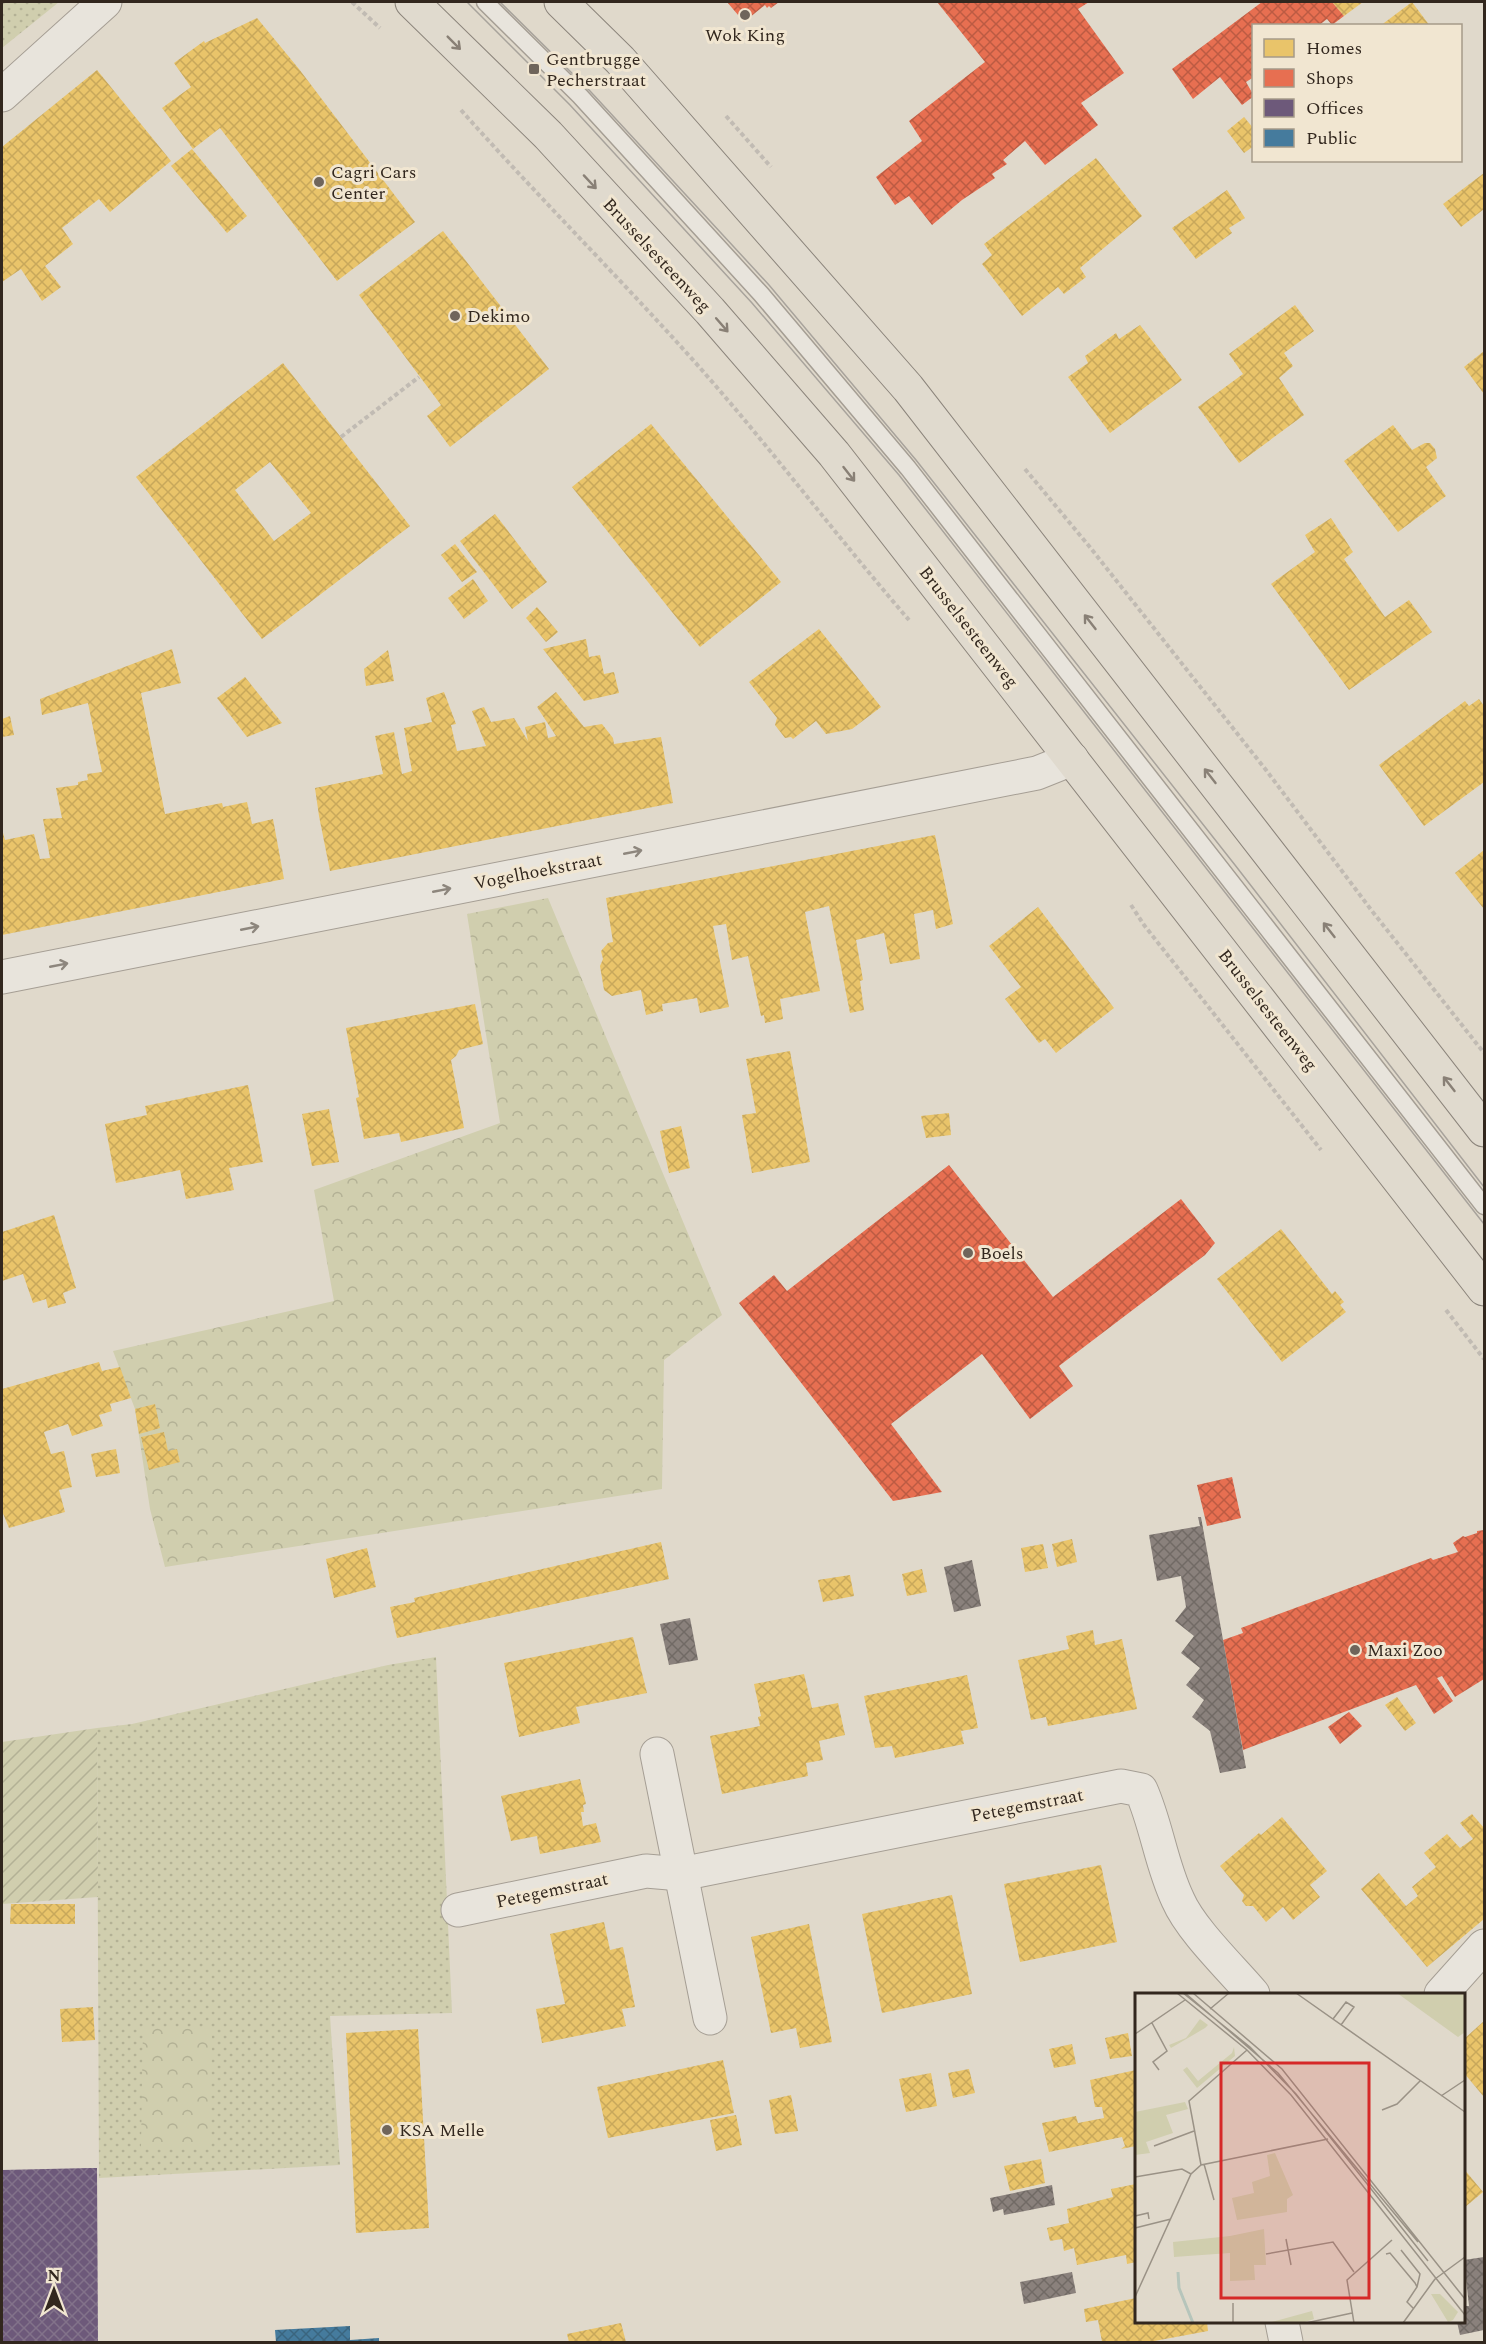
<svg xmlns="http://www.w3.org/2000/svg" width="1486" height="2344" viewBox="0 0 1486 2344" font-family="Spectral,serif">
<defs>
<pattern id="grass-dots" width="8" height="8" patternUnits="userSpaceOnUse" patternTransform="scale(1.5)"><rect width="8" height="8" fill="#d0ceae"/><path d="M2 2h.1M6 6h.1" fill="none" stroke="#b3b195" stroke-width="1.8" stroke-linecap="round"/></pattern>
<pattern id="forest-crowns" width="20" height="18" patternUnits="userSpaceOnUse" patternTransform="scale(1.5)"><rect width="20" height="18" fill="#d0ceae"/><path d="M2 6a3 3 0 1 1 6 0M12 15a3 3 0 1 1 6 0" fill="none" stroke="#b3b195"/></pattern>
<pattern id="garden-furrows" width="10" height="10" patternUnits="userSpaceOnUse" patternTransform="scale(1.5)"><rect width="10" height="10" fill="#d0ceae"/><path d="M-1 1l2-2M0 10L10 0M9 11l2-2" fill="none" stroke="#b3b195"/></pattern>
<pattern id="homes-cross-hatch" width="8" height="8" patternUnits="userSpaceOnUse" patternTransform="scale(1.5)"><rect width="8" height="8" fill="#e9c46a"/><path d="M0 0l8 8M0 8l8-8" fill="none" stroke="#c8a85b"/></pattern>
<pattern id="shops-cross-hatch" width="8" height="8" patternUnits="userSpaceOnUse" patternTransform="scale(1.5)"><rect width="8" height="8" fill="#e76f51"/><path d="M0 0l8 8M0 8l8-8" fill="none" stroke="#bc5b43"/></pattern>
<pattern id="offices-cross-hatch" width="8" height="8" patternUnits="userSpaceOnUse" patternTransform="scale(1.5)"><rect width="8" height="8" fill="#6d597a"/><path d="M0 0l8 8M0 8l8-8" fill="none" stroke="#82728a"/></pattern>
<pattern id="public-cross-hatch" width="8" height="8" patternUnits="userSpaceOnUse" patternTransform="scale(1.5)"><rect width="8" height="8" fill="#457b9d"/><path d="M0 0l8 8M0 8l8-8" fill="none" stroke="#3a657f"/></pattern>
<pattern id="industry-cross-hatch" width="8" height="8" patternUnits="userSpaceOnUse" patternTransform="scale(1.5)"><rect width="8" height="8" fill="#8a817c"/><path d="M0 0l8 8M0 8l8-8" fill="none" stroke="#716a65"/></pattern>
</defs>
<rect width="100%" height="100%" fill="#e0d9cb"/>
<g fill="url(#grass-dots)">
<polygon points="2,2 59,2 2,48"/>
<polygon points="436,1657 452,2013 330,2016 340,2165 99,2178 97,1728 132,1724 388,1665"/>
</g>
<g fill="url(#forest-crowns)">
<polygon points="548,898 722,1315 664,1360 662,1489 165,1567 150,1509 135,1409 113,1351 334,1301 314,1190 500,1123 467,914"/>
<polygon points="143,2028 212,2029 210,2148 141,2147"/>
</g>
<polygon fill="url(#garden-furrows)" points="97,1728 98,1897 2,1904 2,1742"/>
<g fill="url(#homes-cross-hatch)" fill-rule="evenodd">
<polygon points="1332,2 1363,2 1344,16"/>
<polygon points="1412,2 1430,26 1380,26"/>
<polygon points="257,18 299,69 415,222 337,281 220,128 193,149 162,108 191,87 174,63 204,41 205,43"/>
<polygon points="97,70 171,161 110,212 99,199 62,228 73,244 45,266 61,287 42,301 21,269 2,282 2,147"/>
<polygon points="1244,117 1254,129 1254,146 1244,153 1227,131"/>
<polygon points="192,149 247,216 227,233 171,166"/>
<polygon points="1096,158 1142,216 1080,268 1086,277 1064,294 1058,287 1022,316 982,264 992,255 984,244"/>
<polygon points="1484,173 1484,209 1461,227 1443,204"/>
<polygon points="1227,190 1245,218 1229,228 1232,233 1196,259 1172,228"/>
<polygon points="443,231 549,369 450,447 427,416 441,405 359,295"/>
<polygon points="1295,305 1314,331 1284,353 1293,366 1279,378 1304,415 1239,463 1198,407 1243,374 1229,354"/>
<polygon points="1140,325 1182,380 1110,433 1068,377 1088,363 1085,356 1116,333 1119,339"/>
<polygon points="1484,351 1484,394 1464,367"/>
<path d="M 283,363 L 410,526 L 262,639 L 136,477 ZM 270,462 L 311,513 L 274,541 L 235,490 Z"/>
<polygon points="651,424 781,582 700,647 572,487"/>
<polygon points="1393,425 1412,450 1425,443 1430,443 1435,449 1437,458 1426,467 1446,496 1398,532 1344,461"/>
<polygon points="495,514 547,582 512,609 460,541"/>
<polygon points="1331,518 1353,552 1344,559 1385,617 1409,600 1432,632 1349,690 1271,584 1315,552 1305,535"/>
<polygon points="455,544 477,572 462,582 441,555"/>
<polygon points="473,579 488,601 464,619 448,598"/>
<polygon points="537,607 558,632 546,642 526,618"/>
<polygon points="819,629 881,707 852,729 826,734 816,721 793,739 791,737 785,738 775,725 777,718 749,682"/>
<polygon points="586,639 589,657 600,655 604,674 614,672 619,693 584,701 543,649"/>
<polygon points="172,649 181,683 141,693 165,814 222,803 223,807 247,802 252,824 273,819 284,879 2,935 2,829 5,840 34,834 40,859 50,858 43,819 62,818 56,788 78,785 78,782 88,780 87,774 102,772 88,703 42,715 40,699"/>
<polygon points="388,650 394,681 366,686 364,669"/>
<polygon points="245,677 282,723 247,737 217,698"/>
<polygon points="444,692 456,724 451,725 457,751 486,746 472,711 484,707 491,722 514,718 528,741 525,727 545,722 548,738 556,736 537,707 556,692 584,727 602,724 613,738 614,744 661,737 673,803 330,871 319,816 315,788 383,774 375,736 394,732 402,774 412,771 404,728 432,722 426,698"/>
<polygon points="1479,699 1484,706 1484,782 1424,826 1379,765 1465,701 1469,706"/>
<polygon points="10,716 14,735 2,737 2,719"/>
<polygon points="935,835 953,924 936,929 933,910 914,914 920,959 890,964 884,933 856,940 863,980 860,981 864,1010 850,1013 829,906 805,912 820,991 780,999 783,1019 765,1023 764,1015 761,1016 748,956 732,960 726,924 713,926 729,1007 700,1013 697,998 662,1004 663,1011 646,1015 641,990 612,996 604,990 600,966 603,959 601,951 608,943 613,942 606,898"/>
<polygon points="1484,850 1484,909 1455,873"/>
<polygon points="1038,907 1114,1008 1056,1053 1045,1039 1039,1043 1005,999 1021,987 989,946"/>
<polygon points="475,1004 483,1044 459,1050 456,1056 451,1060 464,1128 401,1142 399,1133 364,1139 356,1098 359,1097 346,1028"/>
<polygon points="790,1051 810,1162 752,1173 742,1115 756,1113 746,1059"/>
<polygon points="248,1085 263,1162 229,1168 234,1190 186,1199 180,1170 116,1183 105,1124 147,1115 145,1106"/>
<polygon points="329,1109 339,1162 312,1166 302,1114"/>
<polygon points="949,1113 951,1135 926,1138 921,1116"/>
<polygon points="681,1126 690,1168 669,1173 660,1131"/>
<polygon points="54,1215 76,1288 63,1293 66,1303 48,1308 46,1299 33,1303 23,1274 2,1281 2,1232"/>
<polygon points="1281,1229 1332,1294 1335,1291 1344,1302 1340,1305 1346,1312 1282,1362 1217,1279"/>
<polygon points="99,1362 102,1371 120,1367 131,1398 110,1404 112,1411 99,1415 103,1426 72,1436 68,1424 44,1432 51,1454 64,1451 72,1487 59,1490 65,1512 9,1528 2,1511 2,1389"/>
<polygon points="155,1404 160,1428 139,1434 135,1409"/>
<polygon points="164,1432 168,1451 177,1449 180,1462 149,1470 141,1437"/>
<polygon points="116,1449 120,1473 96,1477 91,1454"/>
<polygon points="1072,1539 1077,1562 1057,1567 1052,1544"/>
<polygon points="661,1542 669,1579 397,1638 390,1607 415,1602 414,1598"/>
<polygon points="1043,1544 1048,1568 1025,1572 1021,1548"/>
<polygon points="367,1548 376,1587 334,1598 326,1559"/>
<polygon points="922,1569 927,1592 907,1596 902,1574"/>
<polygon points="850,1575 854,1596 823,1602 818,1580"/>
<polygon points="1093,1630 1095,1645 1122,1639 1137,1709 1048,1726 1046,1717 1031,1720 1018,1660 1069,1649 1066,1636"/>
<polygon points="633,1637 647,1693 576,1707 580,1723 519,1737 504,1663"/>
<polygon points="804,1674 812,1708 838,1703 845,1735 819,1741 823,1760 806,1763 808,1776 722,1794 710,1736 760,1726 758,1717 761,1716 754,1684"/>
<polygon points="967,1675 978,1728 961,1731 964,1744 895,1758 892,1746 875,1748 864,1696"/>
<polygon points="1397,1697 1416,1723 1405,1731 1385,1705"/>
<polygon points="580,1779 586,1804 583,1805 584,1812 581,1812 583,1826 596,1823 601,1842 540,1854 537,1836 511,1841 501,1796"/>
<polygon points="1472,1814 1484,1828 1484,1919 1427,1967 1361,1889 1379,1873 1406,1906 1418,1896 1412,1887 1436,1867 1424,1853 1447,1834 1460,1848 1473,1839 1460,1823"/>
<polygon points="1282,1817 1327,1871 1310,1885 1320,1897 1293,1920 1283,1907 1266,1922 1253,1906 1246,1906 1242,1901 1244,1895 1220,1866 1259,1833 1261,1835"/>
<polygon points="1101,1865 1117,1942 1020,1962 1004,1884"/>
<polygon points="952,1895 972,1994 882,2013 862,1914"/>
<polygon points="11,1904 75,1904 75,1924 10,1924"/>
<polygon points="604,1922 610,1950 623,1947 635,2007 622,2009 626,2026 542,2043 536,2009 565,2004 550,1934"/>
<polygon points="809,1924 832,2042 800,2048 796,2028 771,2033 751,1937"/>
<polygon points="93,2007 95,2040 62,2042 60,2009"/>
<polygon points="1484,2021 1484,2097 1464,2073 1464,2039"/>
<polygon points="418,2029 429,2228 356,2233 346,2033"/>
<polygon points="1128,2033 1132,2056 1110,2059 1105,2038"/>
<polygon points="1072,2044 1076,2064 1054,2068 1049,2049"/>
<polygon points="723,2060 734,2113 608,2138 597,2087"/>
<polygon points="969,2069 975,2093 953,2098 948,2073"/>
<polygon points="1136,2070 1136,2146 1121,2149 1125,2146 1122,2137 1049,2152 1042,2123 1076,2116 1078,2123 1104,2118 1102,2107 1095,2107 1090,2080"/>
<polygon points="931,2073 937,2106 906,2112 899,2079"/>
<polygon points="791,2095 798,2131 775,2134 769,2100"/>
<polygon points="736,2115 742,2145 716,2151 710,2120"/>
<polygon points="1041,2159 1045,2183 1010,2191 1004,2166"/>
<polygon points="1464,2169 1483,2192 1464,2208"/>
<polygon points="1136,2184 1136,2262 1127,2264 1126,2255 1077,2265 1074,2248 1064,2251 1062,2239 1050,2241 1047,2228 1069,2223 1067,2209 1113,2197 1111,2189"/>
<polygon points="1136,2298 1137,2322 1207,2322 1208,2331 1149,2342 1102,2342 1098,2320 1086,2322 1084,2309"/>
<polygon points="621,2323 626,2342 569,2342 567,2334"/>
</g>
<g fill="url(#shops-cross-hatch)">
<polygon points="727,2 779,2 771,8 769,6 767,8 765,5 744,22"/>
<polygon points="937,2 1089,2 1078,9 1124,73 1081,103 1098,125 1045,165 1025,141 1003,160 1007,164 992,174 995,178 962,200 932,225 909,196 895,205 876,177 922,141 909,121 985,62"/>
<polygon points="1262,2 1332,2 1344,16 1332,25 1327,19 1318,26 1254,26 1254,77 1246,82 1254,96 1242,105 1220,77 1193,99 1172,69"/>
<polygon points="949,1165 1053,1297 1181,1199 1215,1243 1205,1255 1059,1366 1073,1386 1030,1419 982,1354 891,1424 942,1492 893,1501 739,1303 774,1275 787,1291"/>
<polygon points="1232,1477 1241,1518 1207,1526 1197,1485"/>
<polygon points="1484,1530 1484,1679 1455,1697 1442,1676 1437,1678 1453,1701 1434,1714 1416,1685 1243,1750 1223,1640 1243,1633 1241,1628 1431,1558 1433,1560 1458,1552 1453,1543 1463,1536 1465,1537 1477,1533 1477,1531"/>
<polygon points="1349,1712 1362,1726 1340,1744 1328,1727"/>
</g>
<polygon fill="url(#offices-cross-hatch)" points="90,2168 97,2168 98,2342 2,2342 2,2170"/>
<polygon fill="url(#public-cross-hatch)" points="350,2326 350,2340 379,2338 379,2342 276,2342 275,2330"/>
<g fill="url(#industry-cross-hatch)">
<polygon points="1198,1517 1201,1517 1246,1768 1220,1773 1210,1731 1192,1717 1204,1700 1186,1685 1200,1668 1181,1653 1194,1636 1175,1621 1186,1607 1181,1576 1157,1581 1149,1535 1200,1526"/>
<polygon points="972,1560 981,1606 954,1612 944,1567"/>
<polygon points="690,1618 698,1660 669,1665 660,1624"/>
<polygon points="1052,2185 1055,2205 1004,2215 1003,2209 993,2212 990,2198"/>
<polygon points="1484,2257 1484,2330 1460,2335 1457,2322 1464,2322 1464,2306 1469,2306 1464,2260"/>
<polygon points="1072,2272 1076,2293 1024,2304 1020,2282"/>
</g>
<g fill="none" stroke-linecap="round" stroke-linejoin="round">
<g stroke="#a59e94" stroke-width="19">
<polyline id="lane" points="485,2 580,96 761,294 908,468 1484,1206"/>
</g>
<g stroke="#a59e94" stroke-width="35">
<g id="street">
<polyline points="2,95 105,2"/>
<polyline points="2,977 1037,773 1072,759"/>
<polyline points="657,1754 710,2018"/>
<path d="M 458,1910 L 646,1871 L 681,1874 L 1121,1786 L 1141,1790 C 1157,1826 1161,1865 1178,1900 C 1191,1930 1231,1968 1253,1994"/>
<polyline points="1441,1994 1484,1946"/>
<polyline points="1282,2322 1286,2342"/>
</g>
</g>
<g stroke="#8b847b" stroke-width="35">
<g id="primary">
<polyline points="412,2 548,135 710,311 834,454 1484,1289"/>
<polyline points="561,2 620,60 908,388 1484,1130"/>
</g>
</g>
<g stroke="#c1bbb3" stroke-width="4" stroke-dasharray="4.5 3" stroke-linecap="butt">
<polyline points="352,2 380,28"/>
<path d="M 461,110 C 539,198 623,281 701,369 C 773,451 838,538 909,620"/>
<polyline points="726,116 771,167"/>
<polyline points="341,437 419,377"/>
<polyline points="1025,469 1089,546 1266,770 1372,911 1484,1053"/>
<polyline points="1131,905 1144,925 1321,1150"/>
<polyline points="1446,1310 1484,1359"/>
</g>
<use href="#lane" stroke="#e8e4dc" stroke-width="16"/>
<use href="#street" stroke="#e8e4dc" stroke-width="33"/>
<use href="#primary" stroke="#e0dace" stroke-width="33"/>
<g stroke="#a8a39c" stroke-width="1.5">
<polyline points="467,2 570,105 752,303 899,475 1484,1224"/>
<polyline points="500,2 590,91 769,285 916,460 1235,865 1484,1187"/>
</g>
</g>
<defs><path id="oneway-shaft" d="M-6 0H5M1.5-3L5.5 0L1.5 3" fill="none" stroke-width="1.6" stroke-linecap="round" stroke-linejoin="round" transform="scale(1.5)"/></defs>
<g stroke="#898076">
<use href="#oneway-shaft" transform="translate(454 43) rotate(45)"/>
<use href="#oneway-shaft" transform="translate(590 182) rotate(47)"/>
<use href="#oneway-shaft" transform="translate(722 325) rotate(49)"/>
<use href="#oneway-shaft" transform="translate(849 474) rotate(52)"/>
<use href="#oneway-shaft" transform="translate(1090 622) rotate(-128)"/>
<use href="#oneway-shaft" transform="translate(1210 776) rotate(-128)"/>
<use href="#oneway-shaft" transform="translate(1329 930) rotate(-128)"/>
<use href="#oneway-shaft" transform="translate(1449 1084) rotate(-128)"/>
</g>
<g stroke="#8d867d">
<use href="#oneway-shaft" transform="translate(633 852) rotate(-11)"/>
<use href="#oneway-shaft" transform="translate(442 890) rotate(-11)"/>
<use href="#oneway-shaft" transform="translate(250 928) rotate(-11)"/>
<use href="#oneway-shaft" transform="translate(59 965) rotate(-11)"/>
</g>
<g fill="#6f655b" stroke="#f1e6d1" stroke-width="2">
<circle cx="745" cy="15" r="6"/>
<rect x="528" y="63" width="12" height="12" rx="3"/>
<circle cx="319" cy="182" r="6"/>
<circle cx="455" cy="316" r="6"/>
<circle cx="968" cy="1253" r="6"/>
<circle cx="1355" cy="1650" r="6"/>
<circle cx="387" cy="2130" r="6"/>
</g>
<g text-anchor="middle" stroke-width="6" stroke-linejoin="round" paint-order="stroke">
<g font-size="18" fill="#32271e" stroke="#f1e6d1" text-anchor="start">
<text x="745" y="41" text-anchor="middle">Wok King</text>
<text x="546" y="65">Gentbrugge<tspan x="546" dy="21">Pecherstraat</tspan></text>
<text x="331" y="178">Cagri Cars<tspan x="331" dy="21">Center</tspan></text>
<text x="467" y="322">Dekimo</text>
<text x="980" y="1259">Boels</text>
<text x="1367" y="1656">Maxi Zoo</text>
<text x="399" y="2136">KSA Melle</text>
</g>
<g font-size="18" fill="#32271e" stroke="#f1e6d1">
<text transform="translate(657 255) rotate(47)" y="6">Brusselsesteenweg</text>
<text transform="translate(969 627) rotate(52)" y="6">Brusselsesteenweg</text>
<text transform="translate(538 871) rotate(-11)" y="6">Vogelhoekstraat</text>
<text transform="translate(1268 1010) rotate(52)" y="6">Brusselsesteenweg</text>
<text transform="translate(1027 1805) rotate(-11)" y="6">Petegemstraat</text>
<text transform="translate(552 1890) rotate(-12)" y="6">Petegemstraat</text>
</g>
</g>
<g transform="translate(1135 1993)">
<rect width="330" height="330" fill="#e0d9cb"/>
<path d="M 65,26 L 73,32 L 70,35 L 36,55 L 34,52 L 51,45 ZM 99,54 L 100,63 L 62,95 L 48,77 L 52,74 L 63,88 L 97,60 ZM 129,236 L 131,272 L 119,272 L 120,287 L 95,288 L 95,243 ZM 296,301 L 305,301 L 323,319 L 318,327 L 313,329 Z" fill="#d0ceae"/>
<path d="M 262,0 L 330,0 L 330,39 L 323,44 ZM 50,109 L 53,116 L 31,122 L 38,140 L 11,149 L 15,160 L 0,162 L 0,119 ZM 140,160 L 158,202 L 152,206 L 152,219 L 102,227 L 97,205 L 119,200 L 117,189 L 135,183 L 132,162 ZM 177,318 L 179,326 L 167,330 L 133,330 Z" fill="#d0ceae"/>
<path d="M 95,243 L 95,260 L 39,264 L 38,249 Z" fill="#d0ceae"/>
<path fill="none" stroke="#b6c5bb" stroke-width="3" d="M 43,279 L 44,295 L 58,330"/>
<path fill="none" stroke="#9a9286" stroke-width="1.5" d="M 42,0 L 112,57 L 156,102 L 330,322M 48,0 L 115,54 L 161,101 L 293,268M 50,0 L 143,80 L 283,249M 58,0 L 147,76 L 330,306M 161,0 L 330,119M 75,16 L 94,0M 198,26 L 211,9 L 219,14 L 206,32M 17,30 L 32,58 L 18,69 L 24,77M 0,41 L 50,7M 306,103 L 330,87M 247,117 L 262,111 L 285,88M 19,153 L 59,138M 69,171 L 79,207M 66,172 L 54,108 L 112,57M 0,184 L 47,176 L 56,181M 0,223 L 13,220 L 14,226M 0,235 L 36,226M 151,246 L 156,272M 266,257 L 285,281 L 282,294M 131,261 L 198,249 L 219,279M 251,261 L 255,260 L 280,290 L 282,294 L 272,309 L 278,315M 300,286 L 330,264M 0,304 L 56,181 L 66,172 L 193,146M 98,310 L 98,330M 171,330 L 217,320M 219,330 L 212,287 L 257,247M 268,330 L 300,286"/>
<path fill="#d62828" fill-opacity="0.15" stroke="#d62828" stroke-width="3" d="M 86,70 L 234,70 L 234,305 L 86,305 Z"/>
<rect width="330" height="330" fill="none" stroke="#32271e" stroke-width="3"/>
</g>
<rect width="1486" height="2344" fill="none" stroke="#32271e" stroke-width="6"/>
<rect x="1252" y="24" width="210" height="138" fill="#f1e6d1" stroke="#a59a89" stroke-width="1.5"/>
<rect x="1264" y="39" width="30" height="18" fill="#e9c46a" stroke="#a59a89" stroke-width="1.5"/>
<text x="1306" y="54" font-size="18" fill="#32271e">Homes</text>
<rect x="1264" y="69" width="30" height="18" fill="#e76f51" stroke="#a59a89" stroke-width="1.5"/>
<text x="1306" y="84" font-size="18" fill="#32271e">Shops</text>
<rect x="1264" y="99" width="30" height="18" fill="#6d597a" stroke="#a59a89" stroke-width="1.5"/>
<text x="1306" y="114" font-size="18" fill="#32271e">Offices</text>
<rect x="1264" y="129" width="30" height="18" fill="#457b9d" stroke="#a59a89" stroke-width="1.5"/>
<text x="1306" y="144" font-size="18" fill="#32271e">Public</text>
<g transform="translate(54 2290)" stroke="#f1e6d1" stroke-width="4.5" paint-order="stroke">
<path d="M0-4.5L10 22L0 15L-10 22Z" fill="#32271e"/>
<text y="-9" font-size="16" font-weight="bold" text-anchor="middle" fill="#32271e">N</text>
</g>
</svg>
